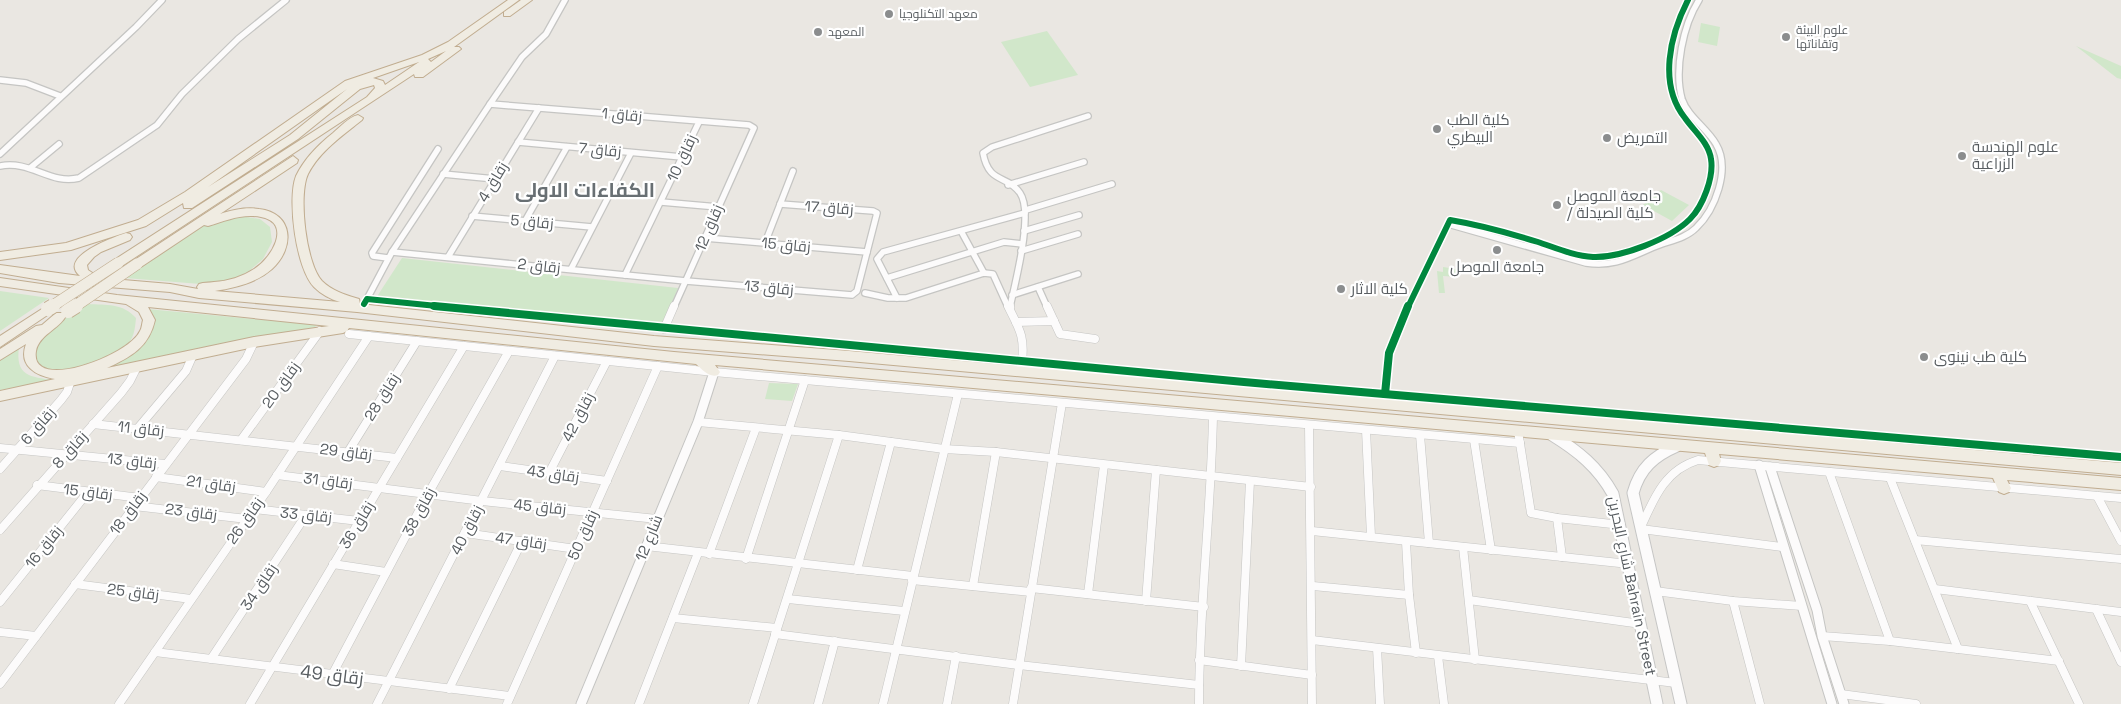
<svg xmlns="http://www.w3.org/2000/svg" width="2121" height="704" viewBox="0 0 2121 704" font-family="'Space Grotesk',Cairo,sans-serif">
<rect width="100%" height="100%" fill="#eae7e2"/>
<g fill="#d1e7ca">
<polygon points="1701,23 1720,27 1717,46 1698,42"/>
<polygon points="1047,31 1078,75 1030,87 1001,42"/>
<polygon points="2076,46 2121,66 2121,79 2117,78"/>
<polygon points="1661,190 1689,205 1672,221 1643,205"/>
<polygon points="240,216 260,219 270,227 272,242 263,259 249,271 230,281 213,285 125,278 197,229 212,222"/>
<polygon points="402,258 678,288 663,326 376,298"/>
<polygon points="1443,267 1456,269 1457,277 1443,276 1445,293 1439,293 1437,271 1443,272"/>
<polygon points="0,291 49,298 0,331"/>
<path d="M 88,304 C 106,305 123,303 136,318 C 135,329 134,339 125,347 C 106,363 60,376 36,366 L 36,342 L 55,325 Z"/>
<polygon points="147,309 317,325 315,327 100,370 142,341"/>
<path d="M 19,347 C 15,376 30,377 54,380 L 0,390 L 0,359 Z"/>
<polygon points="769,383 798,384 792,401 765,399"/>
</g>
<g fill="none" stroke-linecap="round" stroke-linejoin="round">
<g stroke="#c5c5c3" stroke-width="8">
<g id="minor-far1">
<polyline points="0,80 26,83 60,96"/>
<polyline points="490,104 749,125 754,128 674,307"/>
<polyline points="518,142 682,157"/>
<polyline points="0,154 136,27 162,0"/>
<path d="M 0,166 C 31,160 50,185 79,178 L 157,125 L 182,94 L 238,39 L 286,0"/>
<polyline points="30,168 59,144"/>
<polyline points="443,174 495,179"/>
<polyline points="1008,185 1084,162"/>
<polyline points="661,202 718,207"/>
<polyline points="1026,210 1112,184"/>
<polyline points="472,216 592,227"/>
<polyline points="525,221 567,147"/>
<path d="M 1448,224 L 1586,263 C 1618,268 1634,254 1662,244 C 1674,240 1687,237 1696,228 C 1715,210 1731,169 1716,144 C 1707,128 1688,117 1682,99 C 1674,70 1683,25 1699,0"/>
<polyline points="961,231 984,273"/>
<polyline points="1024,231 1079,215"/>
<polyline points="705,238 867,252"/>
<polyline points="765,243 793,171"/>
<polyline points="1021,251 1078,234"/>
<polyline points="392,252 686,281 852,295 857,291 877,213 873,211 780,204"/>
<polyline points="448,257 539,108"/>
<polyline points="388,258 373,256 372,253 438,149"/>
<polyline points="571,269 631,153"/>
<polyline points="625,275 699,122"/>
<polyline points="887,278 1004,242 1022,244"/>
<polyline points="1038,287 1047,307"/>
<polyline points="865,293 888,298 906,298 984,273 993,274 1008,307"/>
<polyline points="1012,295 1078,274"/>
<polyline points="897,298 877,259 883,252 1025,213"/>
<polyline points="367,299 392,252 490,104 522,57 546,34 565,0"/>
<polyline points="364,304 367,299 447,307"/>
<path d="M 1010,307 C 1015,283 1034,213 1020,193 C 1007,174 989,185 983,153 L 992,147 L 1088,116"/>
<path d="M 1408,307 L 1450,220 C 1480,225 1509,233 1538,242 C 1556,248 1574,256 1593,257 C 1621,258 1670,239 1690,219 C 1703,206 1714,177 1711,159 C 1709,143 1694,131 1685,118 C 1658,84 1670,35 1688,0"/>
</g>
</g>
<g stroke="#c5c5c3" stroke-width="9">
<g id="minor">
<polyline points="434,306 1244,382 2121,457"/>
<path d="M 1008,306 C 1019,329 1025,335 1022,362"/>
<polyline points="1047,306 1060,334 1095,339"/>
<polyline points="1010,308 1010,306"/>
<polyline points="1016,322 1054,321"/>
<polyline points="664,329 674,306"/>
<polyline points="349,334 714,372 1520,443"/>
<polyline points="1385,394 1389,353 1408,306"/>
<polyline points="698,422 839,435 944,449 996,452 1311,487"/>
<polyline points="93,424 397,458"/>
<polyline points="1309,425 1312,704"/>
<polyline points="138,428 186,371 193,355"/>
<polyline points="1366,430 1371,536"/>
<polyline points="1518,431 1531,513 1557,518 1562,557"/>
<polyline points="1420,435 1429,543"/>
<polyline points="241,440 320,331"/>
<polyline points="1474,440 1491,550"/>
<polyline points="0,448 165,464"/>
<polyline points="348,452 417,341"/>
<polyline points="500,466 607,481"/>
<polyline points="0,469 61,400 67,392 71,380"/>
<polyline points="1829,472 1890,641"/>
<polyline points="549,473 607,361"/>
<polyline points="277,475 482,501 657,519"/>
<polyline points="156,477 266,492"/>
<polyline points="1890,478 1958,649"/>
<polyline points="37,485 140,498"/>
<polyline points="2097,496 2121,541"/>
<polyline points="134,506 247,519"/>
<polyline points="254,509 359,521"/>
<polyline points="1557,518 1621,525"/>
<path d="M 1641,527 C 1654,498 1665,470 1698,460 L 2121,498"/>
<polyline points="1641,529 1782,547"/>
<polyline points="0,530 121,393 130,381 137,367"/>
<polyline points="1312,531 1629,564"/>
<polyline points="465,533 576,549"/>
<polyline points="1915,540 2121,559"/>
<polyline points="1406,542 1409,595 1416,653"/>
<polyline points="646,546 913,576"/>
<polyline points="1463,547 1475,660"/>
<polyline points="709,554 756,428"/>
<polyline points="746,559 805,380"/>
<polyline points="333,564 386,572"/>
<polyline points="857,570 891,442"/>
<polyline points="912,580 1031,592"/>
<polyline points="75,584 191,599"/>
<polyline points="973,586 996,452"/>
<polyline points="1313,586 1409,595"/>
<polyline points="1031,588 1204,607"/>
<polyline points="1935,589 2121,612"/>
<polyline points="1655,591 1733,601 1802,606"/>
<polyline points="1088,594 1104,465"/>
<polyline points="788,599 904,611"/>
<polyline points="1469,600 1641,624"/>
<polyline points="1146,601 1156,470"/>
<polyline points="1733,601 1760,704"/>
<polyline points="2030,601 2079,704"/>
<polyline points="0,602 88,492"/>
<polyline points="2096,609 2121,662"/>
<polyline points="673,618 777,628"/>
<polyline points="0,632 36,636"/>
<polyline points="775,634 1019,665 1199,685"/>
<polyline points="1822,636 1890,641 2059,661"/>
<polyline points="1312,640 1676,683"/>
<polyline points="1377,648 1380,704"/>
<polyline points="155,652 510,696"/>
<polyline points="1438,656 1444,704"/>
<polyline points="211,659 306,515"/>
<polyline points="1199,660 1312,675"/>
<polyline points="1241,666 1250,481"/>
<polyline points="332,675 428,494 509,351"/>
<polyline points="0,684 246,359 254,342"/>
<polyline points="449,689 522,541"/>
<polyline points="1841,694 1916,704"/>
<polyline points="119,704 266,492 369,336"/>
<polyline points="250,704 464,346"/>
<polyline points="377,704 555,356"/>
<polyline points="507,704 658,366"/>
<polyline points="639,704 698,553"/>
<polyline points="753,704 839,435"/>
<polyline points="818,704 835,641"/>
<polyline points="883,704 958,394"/>
<polyline points="947,704 956,656"/>
<polyline points="1013,704 1062,403"/>
<path d="M 1199,704 C 1199,608 1211,513 1213,417"/>
</g>
</g>
<g stroke="#c5c5c3" stroke-width="11">
<g id="tertiary">
<polyline points="1759,465 1832,704"/>
<polyline points="1770,467 1817,610 1822,636 1844,704"/>
<polyline points="581,704 698,422 714,372"/>
</g>
</g>
<g stroke="#c6c6c5" stroke-width="13">
<g id="secondary">
<path d="M 1552,435 C 1578,451 1598,467 1613,494 L 1657,704"/>
<path d="M 1677,446 C 1654,456 1640,468 1633,493 L 1681,704"/>
</g>
</g>
<g stroke="#c1ad90" stroke-width="2">
<g id="trunk">
<path d="M 508,0 L 519,0 L 454,47 L 459,47 L 461,49 L 423,77 L 415,77 L 414,74 L 122,266 L 114,266 L 112,263 L 114,260 L 367,97 L 375,88 L 374,85 L 360,89 L 298,139 L 192,208 L 184,208 L 183,203 L 146,226 L 71,250 L 0,260 L 0,252 L 66,243 L 138,220 L 185,192 L 345,81 L 422,55 L 448,42 ZM 446,51 L 431,62 L 428,59 ZM 419,62 L 385,85 L 383,81 L 373,78 ZM 347,89 L 290,135 L 208,187 Z"/>
<polygon points="521,0 532,0 510,16 504,16 504,12"/>
<path d="M 358,115 L 363,118 L 362,120 C 342,136 320,151 308,174 C 298,195 306,264 322,281 C 332,291 346,295 359,299 L 360,304 L 654,336 L 849,351 L 2121,463 L 2121,475 L 849,361 L 654,346 L 357,312 L 199,298 L 170,292 L 59,283 L 0,273 L 0,265 L 80,276 C 57,257 114,237 126,233 L 130,234 L 132,237 L 130,240 L 101,252 L 94,257 L 87,265 L 88,270 L 100,278 L 170,284 L 198,289 L 197,287 L 199,284 C 204,282 209,283 214,282 C 228,281 242,277 254,269 C 271,259 293,223 261,217 C 243,213 225,221 208,226 L 204,225 L 141,267 L 137,268 L 131,264 L 133,261 L 293,156 L 298,160 L 297,163 L 220,214 C 232,210 246,207 259,209 C 294,213 295,248 272,269 C 256,283 235,288 215,291 L 340,302 C 330,299 321,294 314,287 C 296,269 287,199 296,176 C 304,159 319,144 333,133 C 340,127 349,117 358,115 Z"/>
<path d="M 0,278 L 117,295 L 674,352 L 2121,478 L 2121,490 L 2007,480 L 2011,488 L 2009,492 L 2004,494 L 1999,492 L 1993,478 L 1719,454 L 1721,461 L 1719,465 L 1714,467 L 1709,465 L 1705,453 L 715,365 L 720,372 L 718,375 C 709,378 703,370 696,364 L 349,328 L 347,331 L 343,333 L 254,347 L 0,401 L 0,391 L 55,379 C 36,376 18,366 26,344 L 0,360 L 0,349 L 36,326 L 42,325 L 56,313 L 64,313 L 66,316 C 59,329 39,335 36,351 C 29,393 129,356 140,331 C 142,328 142,323 143,320 L 139,312 L 126,304 L 0,286 ZM 148,307 L 329,326 L 254,337 L 107,368 C 131,357 149,347 155,320 Z"/>
<polygon points="48,305 52,306 54,309 52,312 0,347 0,336"/>
</g>
</g>
<use href="#minor-far1" stroke="#fcfbfb" stroke-width="5.5"/>
<use href="#minor" stroke="#fcfbfb" stroke-width="8"/>
<use href="#tertiary" stroke="#fcfbfb" stroke-width="9"/>
<use href="#secondary" stroke="#fcfbfb" stroke-width="11"/>
<use href="#trunk" fill="#f0ece2" fill-rule="evenodd"/>
<g stroke="#c1ad90" stroke-width="12" stroke-linecap="butt">
<g id="trunk-bridge-far1">
<polyline points="51,307 118,263"/>
<polyline points="74,307 137,264"/>
</g>
</g>
<g stroke="#c1ad90" stroke-width="16" stroke-linecap="butt">
<g id="trunk-bridge">
<polyline points="48,309 53,306"/>
<polyline points="68,311 76,306"/>
</g>
</g>
<use href="#trunk-bridge-far1" stroke="#f0ece2" stroke-width="11"/>
<use href="#trunk-bridge" stroke="#f0ece2" stroke-width="14"/>
<g stroke="#fff" stroke-width="9">
<g id="cycleway-far1">
<polyline points="364,304 367,299 447,307"/>
<path d="M 1408,307 L 1450,220 C 1480,225 1509,233 1538,242 C 1556,248 1574,256 1593,257 C 1621,258 1670,239 1690,219 C 1703,206 1714,177 1711,159 C 1709,143 1694,131 1685,118 C 1658,84 1670,35 1688,0"/>
</g>
</g>
<g stroke="#fff" stroke-width="11">
<g id="cycleway">
<polyline points="434,306 1244,382 2121,457"/>
<polyline points="1385,394 1389,353 1408,306"/>
</g>
</g>
<use href="#cycleway-far1" stroke="#00873e" stroke-width="6"/>
<use href="#cycleway" stroke="#00873e" stroke-width="8"/>
</g>
<g fill="#8b8d8e" stroke="#fff" stroke-width="2">
<circle cx="889" cy="14" r="5"/>
<circle cx="818" cy="32" r="5"/>
<circle cx="1786" cy="37" r="5"/>
<circle cx="1437" cy="129" r="5"/>
<circle cx="1607" cy="138" r="5"/>
<circle cx="1962" cy="156" r="5"/>
<circle cx="1557" cy="205" r="5"/>
<circle cx="1497" cy="250" r="5"/>
<circle cx="1341" cy="289" r="5"/>
<circle cx="1924" cy="357" r="5"/>
</g>
<g text-anchor="middle" stroke-width="4.5" stroke-linejoin="round" paint-order="stroke">
<g font-size="12" fill="#585d61" stroke="#fff" text-anchor="start">
<text x="899" y="18">معهد التكنلوجيا</text>
<text x="1796" y="34">علوم البيئة<tspan x="1796" dy="14">وتقاناتها</tspan></text>
<text x="828" y="36">المعهد</text>
</g>
<g font-size="15" fill="#585d61" stroke="#fff">
<text transform="translate(622 115) rotate(5)" y="5">زقاق 1</text>
<text transform="translate(600 150) rotate(5)" y="5">زقاق 7</text>
<text transform="translate(682 158) rotate(-65)" y="5">زقاق 10</text>
<text transform="translate(493 182) rotate(-59)" y="5">زقاق 4</text>
<text transform="translate(829 208) rotate(4)" y="5">زقاق 17</text>
<text transform="translate(532 222) rotate(5)" y="5">زقاق 5</text>
<text transform="translate(709 228) rotate(-67)" y="5">زقاق 12</text>
<text transform="translate(786 245) rotate(5)" y="5">زقاق 15</text>
<text transform="translate(539 266) rotate(6)" y="5">زقاق 2</text>
<text transform="translate(769 288) rotate(5)" y="5">زقاق 13</text>
<text transform="translate(281 385) rotate(-54)" y="5">زقاق 20</text>
<text transform="translate(382 397) rotate(-58)" y="5">زقاق 28</text>
<text transform="translate(578 417) rotate(-63)" y="5">زقاق 42</text>
<text transform="translate(38 426) rotate(-49)" y="5">زقاق 6</text>
<text transform="translate(141 429) rotate(6)" y="5">زقاق 11</text>
<text transform="translate(70 450) rotate(-48)" y="5">زقاق 8</text>
<text transform="translate(346 452) rotate(7)" y="5">زقاق 29</text>
<text transform="translate(132 461) rotate(6)" y="5">زقاق 13</text>
<text transform="translate(553 474) rotate(8)" y="5">زقاق 43</text>
<text transform="translate(328 481) rotate(7)" y="5">زقاق 31</text>
<text transform="translate(211 484) rotate(8)" y="5">زقاق 21</text>
<text transform="translate(88 492) rotate(7)" y="5">زقاق 15</text>
<text transform="translate(540 507) rotate(6)" y="5">زقاق 45</text>
<text transform="translate(191 512) rotate(7)" y="5">زقاق 23</text>
<text transform="translate(419 512) rotate(-62)" y="5">زقاق 38</text>
<text transform="translate(128 513) rotate(-53)" y="5">زقاق 18</text>
<text transform="translate(306 515) rotate(6)" y="5">زقاق 33</text>
<text transform="translate(245 521) rotate(-55)" y="5">زقاق 26</text>
<text transform="translate(357 525) rotate(-59)" y="5">زقاق 36</text>
<text transform="translate(467 530) rotate(-63)" y="5">زقاق 40</text>
<text transform="translate(583 535) rotate(-66)" y="5">زقاق 50</text>
<text transform="translate(649 538) rotate(-68)" y="5">شارع 12</text>
<text transform="translate(521 541) rotate(8)" y="5">زقاق 47</text>
<text transform="translate(44 547) rotate(-51)" y="5">زقاق 16</text>
<text transform="translate(1632 586) rotate(78)" y="5">شارع البحرين Bahrain Street</text>
<text transform="translate(259 587) rotate(-56)" y="5">زقاق 34</text>
<text transform="translate(133 592) rotate(7)" y="5">زقاق 25</text>
</g>
<g font-size="15" fill="#585d61" stroke="#fff" text-anchor="start">
<text x="1447" y="125">كلية الطب<tspan x="1447" dy="17">البيطري</tspan></text>
<text x="1617" y="143">التمريض</text>
<text x="1972" y="152">علوم الهندسة<tspan x="1972" dy="17">الزراعية</tspan></text>
<text x="1567" y="201">جامعة الموصل<tspan x="1567" dy="17">/ كلية الصيدلة</tspan></text>
<text x="1497" y="272" text-anchor="middle">جامعة الموصل</text>
<text x="1351" y="294">كلية الاثار</text>
<text x="1934" y="362">كلية طب نينوى</text>
</g>
<g font-size="18" fill="#585d61" stroke="#fff">
<text transform="translate(332 675) rotate(7)" y="6">زقاق 49</text>
</g>
<g font-size="20" font-weight="bold" fill="#686f73" stroke="#fff">
<text x="585" y="197">الكفاءات الاولى</text>
</g>
</g>
</svg>
